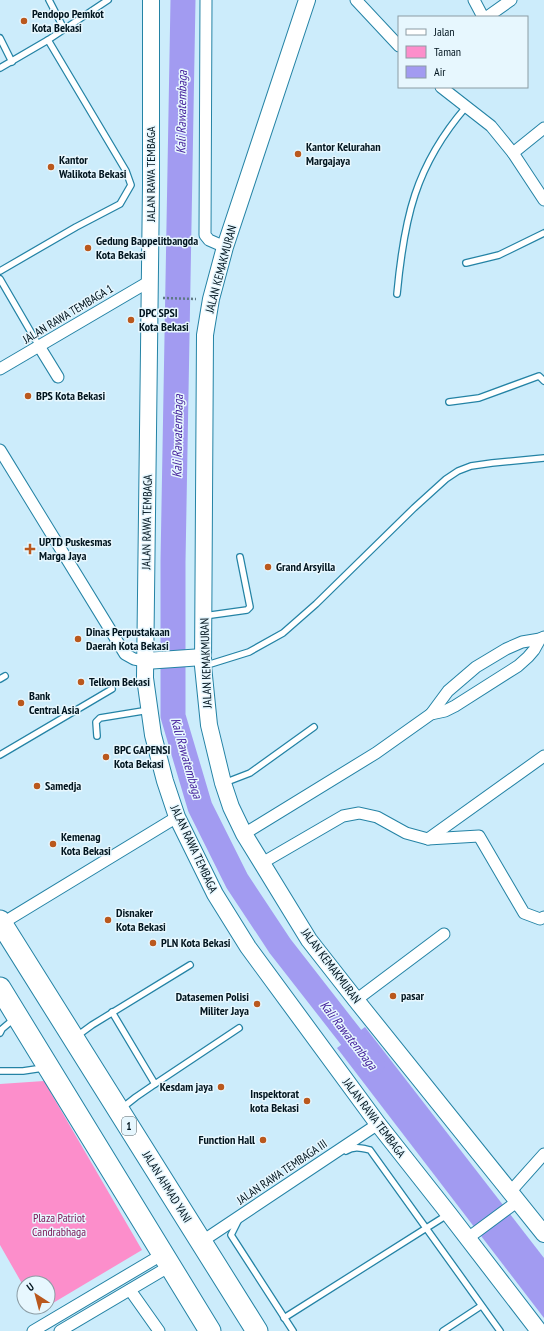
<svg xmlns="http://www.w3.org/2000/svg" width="544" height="1331" viewBox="0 0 544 1331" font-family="'PT Sans Narrow',sans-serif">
<rect width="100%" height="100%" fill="#ccecfb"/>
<polygon fill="#fc8ecb" points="44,1081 142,1250 48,1306 48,1283 24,1283 24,1287 0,1245 0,1084"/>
<polygon fill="#a29bf1" points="365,1027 544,1258 544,1318 337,1048"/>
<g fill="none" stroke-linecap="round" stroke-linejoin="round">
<polyline stroke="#a29bf1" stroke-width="25" points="183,0 173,562 173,716 200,807 237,881 280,946 372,1064"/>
<g stroke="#2483a5" stroke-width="8">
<g id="lane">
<polyline points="49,0 64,29"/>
<polyline points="0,38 12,62"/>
<polyline points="0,68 48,40 108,0"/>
<polyline points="466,263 499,255 544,233"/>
<polyline points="0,271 76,227 120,204 131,185 126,171 48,40"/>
<polyline points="0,279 39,346"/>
<path d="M 397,294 C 404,219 415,166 466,107"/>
<polyline points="449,402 479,398 539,376 544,381"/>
<polyline points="204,616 247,610 250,607 240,557"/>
<polyline points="204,666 249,652 283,633 316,604 414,508 446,479 458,471 471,466 492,463 544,458"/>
<polyline points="0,679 5,676"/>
<polyline points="97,736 96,722 100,718 149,710"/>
<polyline points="0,755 112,689"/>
<polyline points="224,783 250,773 314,727"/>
<polyline points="112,1012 155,1084 239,1028"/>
<polyline points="0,1033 2,1029 15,1018"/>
<polyline points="77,1036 92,1025 190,965"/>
<polyline points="0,1071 23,1071 43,1068"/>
<polyline points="122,1108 136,1097 155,1084"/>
<path d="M 346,1151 C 354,1146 361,1148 370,1150 L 500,1331"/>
<polyline points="238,1221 231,1235 293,1331"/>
<polyline points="284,1318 447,1215"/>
<polyline points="443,1331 481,1306"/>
</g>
</g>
<g stroke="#2483a5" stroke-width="13">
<g id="street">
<polyline points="206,0 205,235 209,240 225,247"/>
<polyline points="356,0 399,46"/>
<polyline points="474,0 483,17"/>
<polyline points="487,17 511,0"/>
<polyline points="441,87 491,126 513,153 544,200"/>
<polyline points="513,153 544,128"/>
<polyline points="39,346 58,377"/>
<polyline points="0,369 150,281"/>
<polyline points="0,450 125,654 134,659 145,661"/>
<polyline points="431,714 448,691 476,667 506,649 522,642 540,639"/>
<polyline points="244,834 376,753 431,714 445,711 455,706 518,666 528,657 534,650 540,639 544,637"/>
<polyline points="428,839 544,756"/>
<polyline points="262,863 343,816 359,813 377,817 406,833 428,839 479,836 524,913 540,919 544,917"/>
<polyline points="1,924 177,817"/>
<polyline points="356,1000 444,934"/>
<polyline points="511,1191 544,1154"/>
<polyline points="468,1238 518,1201"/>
<polyline points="201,1242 378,1124"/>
<polyline points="130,1290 159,1331"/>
<polyline points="33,1331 163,1254"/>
<polyline points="60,1331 170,1266"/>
</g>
</g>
<g stroke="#2483a5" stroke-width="18">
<g id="secondary">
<polyline points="151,0 151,185 145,678 153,735 165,781 177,817 215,894 248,947 378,1124 449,1214 539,1331"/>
<polyline points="307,0 225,247 211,299 205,335 203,666 209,725 223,783 231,807 244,834 309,940 356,1000 544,1234"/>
<polyline points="145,661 203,657"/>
</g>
</g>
<g stroke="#2483a5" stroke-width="23">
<g id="highway">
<polyline points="0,921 257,1331"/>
<polyline points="0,988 210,1331"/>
</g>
</g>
<polyline stroke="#5f7985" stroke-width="2.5" stroke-dasharray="2 2" stroke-linecap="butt" points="163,298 196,299"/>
<use href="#lane" stroke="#fff" stroke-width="5.5"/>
<use href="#street" stroke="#fff" stroke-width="11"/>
<use href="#secondary" stroke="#fff" stroke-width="16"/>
<use href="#highway" stroke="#fff" stroke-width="21"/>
</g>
<g fill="#ba581d" stroke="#e7f7fe" stroke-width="1.5">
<circle cx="24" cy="21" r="4"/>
<circle cx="298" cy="154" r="4"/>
<circle cx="51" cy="167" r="4"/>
<circle cx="88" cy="248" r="4"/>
<circle cx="131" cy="320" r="4"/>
<circle cx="28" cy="396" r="4"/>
<path d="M28 543h4v4h4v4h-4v4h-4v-4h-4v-4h4z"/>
<circle cx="268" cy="567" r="4"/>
<circle cx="78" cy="639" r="4"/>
<circle cx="81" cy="682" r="4"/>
<circle cx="21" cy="703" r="4"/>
<circle cx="106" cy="757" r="4"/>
<circle cx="37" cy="786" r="4"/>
<circle cx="53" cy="844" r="4"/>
<circle cx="108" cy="920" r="4"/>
<circle cx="153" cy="943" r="4"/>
<circle cx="393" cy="996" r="4"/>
<circle cx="257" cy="1004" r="4"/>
<circle cx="221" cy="1087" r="4"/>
<circle cx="307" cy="1101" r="4"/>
<circle cx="263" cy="1140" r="4"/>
</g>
<g text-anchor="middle" stroke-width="3" stroke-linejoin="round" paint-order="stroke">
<rect fill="#e7f7fe" stroke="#455861" stroke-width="1" x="122" y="1117" width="14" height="18" rx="3"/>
<g font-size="11" font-weight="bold" fill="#00141e">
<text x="129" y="1130">1</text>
</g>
<g font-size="12" font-weight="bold" fill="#00141e" stroke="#e7f7fe" text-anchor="start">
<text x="32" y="18">Pendopo Pemkot<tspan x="32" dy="14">Kota Bekasi</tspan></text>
<text x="306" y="151">Kantor Kelurahan<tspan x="306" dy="14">Margajaya</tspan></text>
<text x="59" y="164">Kantor<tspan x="59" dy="14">Walikota Bekasi</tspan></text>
<text x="96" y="245">Gedung Bappelitbangda<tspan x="96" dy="14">Kota Bekasi</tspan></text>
<text x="139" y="317">DPC SPSI<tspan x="139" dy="14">Kota Bekasi</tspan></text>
<text x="36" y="400">BPS Kota Bekasi</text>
<text x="39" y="546">UPTD Puskesmas<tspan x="39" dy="14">Marga Jaya</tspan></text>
<text x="276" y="571">Grand Arsyilla</text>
<text x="86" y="636">Dinas Perpustakaan<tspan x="86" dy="14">Daerah Kota Bekasi</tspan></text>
<text x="89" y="686">Telkom Bekasi</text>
<text x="29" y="700">Bank<tspan x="29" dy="14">Central Asia</tspan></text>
<text x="114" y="754">BPC GAPENSI<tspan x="114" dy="14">Kota Bekasi</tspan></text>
<text x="45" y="790">Samedja</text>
<text x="61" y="841">Kemenag<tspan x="61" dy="14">Kota Bekasi</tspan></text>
<text x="116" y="917">Disnaker<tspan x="116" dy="14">Kota Bekasi</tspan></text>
<text x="161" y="947">PLN Kota Bekasi</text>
<text x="401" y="1000">pasar</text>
<text x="249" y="1001" text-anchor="end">Datasemen Polisi<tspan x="249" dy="14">Militer Jaya</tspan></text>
<text x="213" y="1091" text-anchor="end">Kesdam jaya</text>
<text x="299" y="1098" text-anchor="end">Inspektorat<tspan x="299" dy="14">kota Bekasi</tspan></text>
<text x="255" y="1144" text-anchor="end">Function Hall</text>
</g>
<g font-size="12" fill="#00141e" stroke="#e7f7fe">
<text transform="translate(151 174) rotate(-90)" y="4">JALAN RAWA TEMBAGA</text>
<text transform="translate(221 269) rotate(-75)" y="4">JALAN KEMAKMURAN</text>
<text transform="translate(68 314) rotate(-31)" y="4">JALAN RAWA TEMBAGA 1</text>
<text transform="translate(147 522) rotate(-89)" y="4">JALAN RAWA TEMBAGA</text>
<text transform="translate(206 663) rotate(-92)" y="4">JALAN KEMAKMURAN</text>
<text transform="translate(194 849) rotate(65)" y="4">JALAN RAWA TEMBAGA</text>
<text transform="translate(331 966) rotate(53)" y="4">JALAN KEMAKMURAN</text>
<text transform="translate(374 1118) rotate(53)" y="4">JALAN RAWA TEMBAGA</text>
<text transform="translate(282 1172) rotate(-34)" y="4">JALAN RAWA TEMBAGA III</text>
<text transform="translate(167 1187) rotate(58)" y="4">JALAN AHMAD YANI</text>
</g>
<g font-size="12" fill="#7a1656" stroke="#e7f7fe">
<text x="59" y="1222">Plaza Patriot<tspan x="59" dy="14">Candrabhaga</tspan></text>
</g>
<g font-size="13" font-style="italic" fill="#421d9a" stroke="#e7f7fe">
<text transform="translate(181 112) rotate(-89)" y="5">Kali Rawatembaga</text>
<text transform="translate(177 436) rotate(-89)" y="5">Kali Rawatembaga</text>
<text transform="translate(187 758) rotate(74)" y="5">Kali Rawatembaga</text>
<text transform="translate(349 1035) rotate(52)" y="5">Kali Rawatembaga</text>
</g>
</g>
<rect x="398" y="16" width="130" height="72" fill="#e7f7fe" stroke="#8b9ca4"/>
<rect x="406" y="29" width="20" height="6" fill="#ffffff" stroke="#8b9ca4"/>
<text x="434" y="36" font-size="12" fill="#00141e">Jalan</text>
<rect x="406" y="46" width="20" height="12" fill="#fc8ecb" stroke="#8b9ca4"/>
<text x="434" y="56" font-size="12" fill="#00141e">Taman</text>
<rect x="406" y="66" width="20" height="12" fill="#a29bf1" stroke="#8b9ca4"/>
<text x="434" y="76" font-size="12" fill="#00141e">Air</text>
<g transform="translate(36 1295) rotate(324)"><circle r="19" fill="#e7f7fe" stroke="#8b9ca4"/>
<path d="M0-3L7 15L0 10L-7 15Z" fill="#ba581d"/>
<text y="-6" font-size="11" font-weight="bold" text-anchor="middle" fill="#00141e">U</text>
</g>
</svg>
